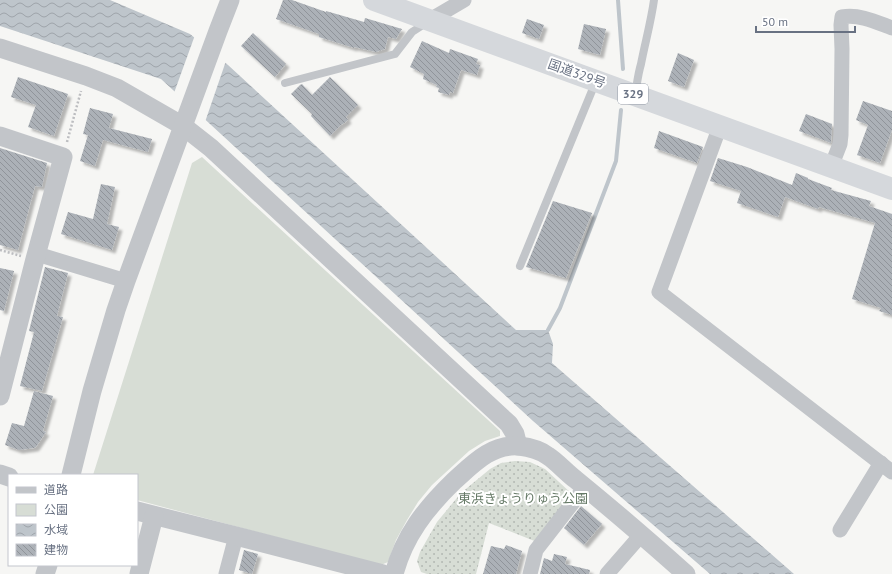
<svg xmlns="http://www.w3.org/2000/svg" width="892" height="574" viewBox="0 0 892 574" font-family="'PT Sans','Noto Sans JP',sans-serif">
<defs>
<pattern id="green-dots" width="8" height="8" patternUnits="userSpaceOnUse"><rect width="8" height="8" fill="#d7ddd5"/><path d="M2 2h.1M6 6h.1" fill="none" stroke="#b2b8b2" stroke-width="1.8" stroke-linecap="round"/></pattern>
<pattern id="water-waves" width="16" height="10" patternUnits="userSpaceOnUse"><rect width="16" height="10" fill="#bec5cb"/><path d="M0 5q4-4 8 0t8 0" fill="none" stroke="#9ea4aa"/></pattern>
<pattern id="building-back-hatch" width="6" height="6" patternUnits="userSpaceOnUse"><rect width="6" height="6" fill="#acb1b7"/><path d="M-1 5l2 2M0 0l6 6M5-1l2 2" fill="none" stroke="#90949a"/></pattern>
<filter id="shadow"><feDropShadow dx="3.5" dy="3.5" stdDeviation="1" flood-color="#0004"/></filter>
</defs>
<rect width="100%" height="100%" fill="#f6f6f4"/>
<polygon fill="url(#green-dots)" points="515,461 530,462 545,469 572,494 537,542 489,523 476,574 427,574 421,572 417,561 420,552 437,522 461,493 490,469 501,463"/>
<polygon fill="#d7ddd5" points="202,157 500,431 500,436 485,441 469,451 432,485 418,502 407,520 396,540 388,562 381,565 137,500 137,475 93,475 192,163"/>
<polygon fill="url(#water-waves)" points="0,0 110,0 190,34 228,65 516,330 548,330 553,344 552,363 794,574 710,574 533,421 161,79 0,26"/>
<polygon fill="#f6f6f4" points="195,35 226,61 205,122 174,93"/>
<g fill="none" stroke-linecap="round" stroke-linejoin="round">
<g stroke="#bec5cb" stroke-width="4">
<polyline points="618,0 623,69"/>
<polyline points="548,330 560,308 616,161 621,110"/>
</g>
</g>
<g fill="url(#building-back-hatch)" filter="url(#shadow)">
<polygon points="283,0 292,0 326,12 326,11 364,22 365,18 402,29 396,39 388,37 385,49 376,52 354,47 354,48 319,37 319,34 276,19"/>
<polygon points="527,19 544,25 539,39 522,33"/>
<polygon points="584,24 606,29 600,55 578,49"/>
<polygon points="253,33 286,64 275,77 241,46"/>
<polygon points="422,41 449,53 450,49 478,59 476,64 480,65 477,75 461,70 453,93 450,92 449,95 438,92 439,88 436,87 437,85 423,79 424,74 410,67"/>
<polygon points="678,53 694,60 684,87 668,81"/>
<polygon points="18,77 68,94 54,136 28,127 36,105 11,97"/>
<polygon points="330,77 358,105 346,117 348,120 343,124 341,125 330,136 311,116 312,114 291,94 300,85 302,84 312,95"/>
<polygon points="863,101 892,111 892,130 880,163 857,155 868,125 856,120"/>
<polygon points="90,108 113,114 109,128 152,139 148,152 103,140 95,166 80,161 88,135 83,134"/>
<polygon points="806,114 832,124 831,143 799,131"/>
<polygon points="659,131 703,147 697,163 654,148"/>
<polygon points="0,148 47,163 42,187 35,186 18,250 0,245"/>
<polygon points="718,158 747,167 792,185 796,173 808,178 808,179 832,188 831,190 871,201 869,206 892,214 892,315 879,311 881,308 852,299 875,223 819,207 818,209 785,197 778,217 737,203 741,191 710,181"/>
<polygon points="101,184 115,187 107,224 119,227 112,250 61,234 68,212 93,219"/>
<polygon points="553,201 592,213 566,278 526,267"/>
<polygon points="45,267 68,273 57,316 63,317 42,391 20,386 34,332 29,331"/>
<polygon points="0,268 14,271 4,311 0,310"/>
<polygon points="34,391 53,396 43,431 46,432 36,447 34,448 19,450 5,445 12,423 24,426"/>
<polygon points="581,506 602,524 584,545 564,528"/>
<polygon points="506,545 522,551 516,574 483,574 491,546 504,549"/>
<polygon points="244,550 258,554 252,574 239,570"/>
<polygon points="554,554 567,557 565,564 590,570 589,574 540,574 544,558 552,561"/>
</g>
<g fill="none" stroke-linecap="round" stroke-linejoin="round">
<g stroke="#bcbdc0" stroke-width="2.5" stroke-dasharray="2 2" stroke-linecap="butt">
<polyline points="67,142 81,91"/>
<polyline points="0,250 21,256"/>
</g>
<g stroke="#c2c5c9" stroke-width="8">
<polyline points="285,83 395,54 412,32 426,23"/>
<path d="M 635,95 C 637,84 638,74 641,64 C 645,43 651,22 654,0"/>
<polyline points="520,266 596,81"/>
</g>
<g stroke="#c2c5c9" stroke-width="15">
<polyline points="430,20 464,0"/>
<polyline points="720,126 659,292 892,472"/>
<path d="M 831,167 L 840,144 L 841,135 L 842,49 L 841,25 L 842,17 C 860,14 876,22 892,28"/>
<polyline points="37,254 126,281"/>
<polyline points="840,530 881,463"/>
<polyline points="226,574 236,536"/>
<polyline points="530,574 536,550 585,487"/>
<polyline points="607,574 641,535"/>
</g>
<g stroke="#c2c5c9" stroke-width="19">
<polyline points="0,48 86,76 117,88 183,126 211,148 509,424 515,434 518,446"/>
<polyline points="0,136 63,157 35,259 0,396"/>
<polyline points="0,474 9,477"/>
<polyline points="71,475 92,391 116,310 126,281 218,31 230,0"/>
<polyline points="137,511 236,536 383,574"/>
<polyline points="45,574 48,565"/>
<polyline points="139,574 154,516"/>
<path d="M 394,574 C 404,536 426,508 454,481 C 473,464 491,444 519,446 C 528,447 540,450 548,456 C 556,461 566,472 575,479 C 613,510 650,542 686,574"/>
</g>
<polyline stroke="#d5d8dc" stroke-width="22" points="374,0 892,189"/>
</g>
<g text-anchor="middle" stroke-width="4" stroke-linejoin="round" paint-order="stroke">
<rect fill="#fff" stroke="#959ca8" stroke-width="1" x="618" y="84" width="30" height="20" rx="3"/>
<g font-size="12" font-weight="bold" fill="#687182">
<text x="633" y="98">329</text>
</g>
<g font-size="13" fill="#687182" stroke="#fff">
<text transform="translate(577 73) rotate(20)" y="5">国道329号</text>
</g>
<g font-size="13" fill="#667a67" stroke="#fff">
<text x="523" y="503">東浜きょうりゅう公園</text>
</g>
</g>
<rect x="8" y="474" width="130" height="92" fill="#ffffff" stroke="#c3c6cd"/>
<rect x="16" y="487" width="20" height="6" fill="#c2c5c9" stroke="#c3c6cd"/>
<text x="44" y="494" font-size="12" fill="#687182">道路</text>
<rect x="16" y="504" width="20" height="12" fill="#d7ddd5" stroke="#c3c6cd"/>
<text x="44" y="514" font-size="12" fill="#687182">公園</text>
<rect x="16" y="524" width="20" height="12" fill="url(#water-waves)" stroke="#c3c6cd"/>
<text x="44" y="534" font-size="12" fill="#687182">水域</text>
<rect x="16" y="544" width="20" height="12" fill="url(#building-back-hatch)" stroke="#c3c6cd"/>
<text x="44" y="554" font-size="12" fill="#687182">建物</text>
<path d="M756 26v6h99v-6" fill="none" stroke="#687182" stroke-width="2"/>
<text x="762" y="26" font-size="12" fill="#687182" stroke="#ffffff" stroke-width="3" paint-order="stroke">50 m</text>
</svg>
